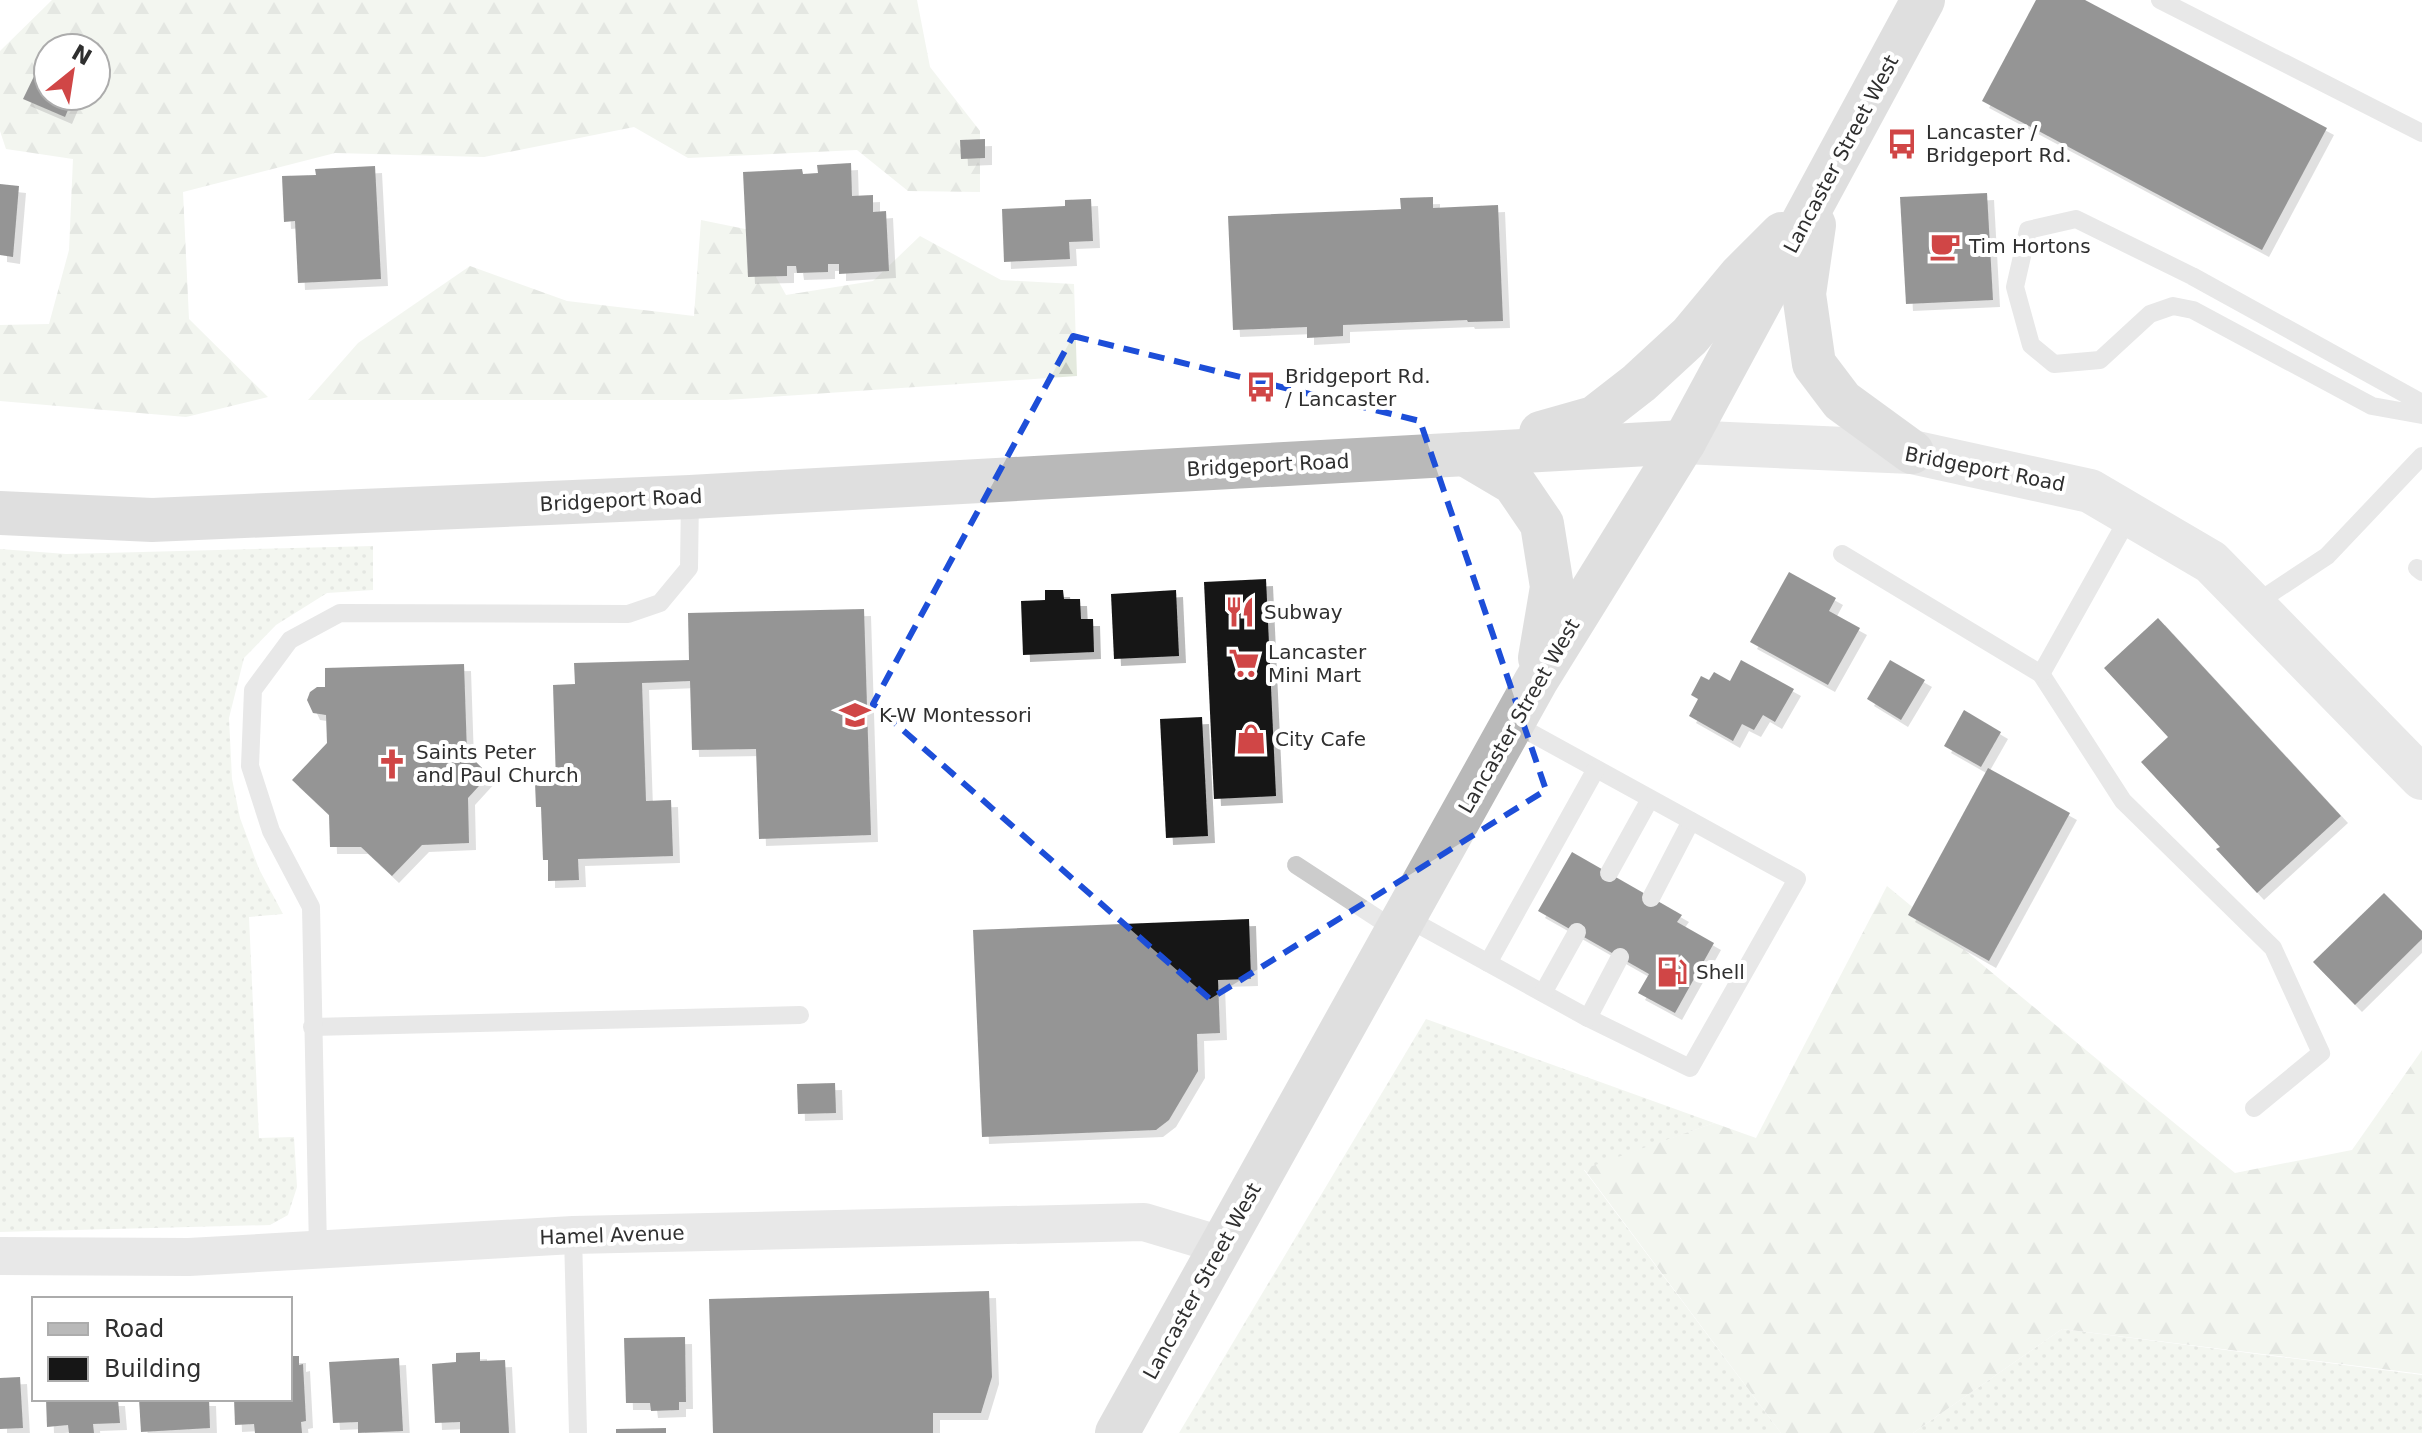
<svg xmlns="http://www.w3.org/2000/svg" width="2422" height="1433" viewBox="0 0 2422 1433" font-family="'DejaVu Sans',sans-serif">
<defs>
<pattern id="grass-dots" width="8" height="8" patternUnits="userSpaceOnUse" patternTransform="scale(2)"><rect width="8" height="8" fill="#e4eade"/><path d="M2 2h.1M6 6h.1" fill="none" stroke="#c4c9bf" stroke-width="1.8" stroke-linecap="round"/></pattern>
<pattern id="forest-firs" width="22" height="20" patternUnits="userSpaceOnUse" patternTransform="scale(2)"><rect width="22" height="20" fill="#e4eade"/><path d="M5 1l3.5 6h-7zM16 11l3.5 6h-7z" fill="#c4c9bf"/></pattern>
<filter id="shadow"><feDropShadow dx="7" dy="7" stdDeviation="0" flood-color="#0004"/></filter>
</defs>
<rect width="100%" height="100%" fill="#fff"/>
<g fill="url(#grass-dots)">
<polygon points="373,546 373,590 327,593 276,625 244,658 229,718 232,779 240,818 259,869 283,914 249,917 259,1138 294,1137 297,1187 288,1215 270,1225 0,1232 0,549 66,554"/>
<polygon points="1426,1019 1714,1123 1584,1170 1781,1433 1179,1433"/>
<polygon points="2062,1329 2422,1375 2422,1433 1913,1433"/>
</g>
<g fill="url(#forest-firs)" fill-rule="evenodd">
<path d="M 52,0 L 917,0 L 930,67 L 980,131 L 980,192 L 908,191 L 857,150 L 688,158 L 634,127 L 484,157 L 335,153 L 183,192 L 189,319 L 268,397 L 186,417 L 0,401 L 0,325 L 49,324 L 69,250 L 73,159 L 6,149 L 0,131 L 0,51 ZM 48,48 L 96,48 L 96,96 L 48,96 Z"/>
<polygon points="701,220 750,230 786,295 873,281 920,236 1001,280 1074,284 1077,376 726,400 308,400 358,343 470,266 567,301 694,316"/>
<polygon points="1887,886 2235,1173 2352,1150 2422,1050 2422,1374 2062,1329 1913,1433 1781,1433 1584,1169 1714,1123 1756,1138"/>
</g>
<g fill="#161616" filter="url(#shadow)">
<polygon points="2036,0 2085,0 2327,128 2262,250 1982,101"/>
<polygon points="38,68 48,73 48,96 74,96 65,117 23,99"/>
<polygon points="985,139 985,158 961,159 960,140"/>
<polygon points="851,163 852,196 873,195 873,212 886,211 889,271 839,274 839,264 828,264 828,272 797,273 796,266 787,266 787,276 748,277 743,172 802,169 803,174 818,173 817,165"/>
<polygon points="375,166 381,279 298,283 295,221 284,222 282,176 316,175 315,169"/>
<polygon points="0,184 19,186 13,257 0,255"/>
<polygon points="1987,193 1993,300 1906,304 1900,197"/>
<polygon points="1433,197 1433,208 1498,205 1503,321 1468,322 1467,320 1343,325 1343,336 1307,338 1307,327 1233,330 1228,216 1401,209 1400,198"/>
<polygon points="1091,199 1093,241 1069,242 1070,259 1004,262 1002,209 1065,206 1065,200"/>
<polygon points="1789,572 1836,598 1829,611 1860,628 1828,685 1750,642"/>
<polygon points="1266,579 1276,796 1214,799 1204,582"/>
<polygon points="1045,590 1063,590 1064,599 1080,599 1081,619 1093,619 1094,652 1023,655 1021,601 1045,600"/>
<polygon points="1176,590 1179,656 1114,659 1111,594"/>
<polygon points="864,609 871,835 759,839 756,749 692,750 690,681 642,683 646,801 671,800 673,856 578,859 579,880 548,881 548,860 543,860 541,807 536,807 535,783 556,782 553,685 575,684 574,663 689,660 688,613"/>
<polygon points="2158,618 2341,816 2257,893 2216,849 2220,847 2141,762 2168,737 2104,668"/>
<polygon points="1741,660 1794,689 1775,722 1763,715 1754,730 1742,724 1733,741 1689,716 1698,699 1691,695 1701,676 1709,680 1714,672 1730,681"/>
<polygon points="1890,660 1925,680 1901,720 1867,699"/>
<polygon points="464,664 467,753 489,775 468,798 469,843 422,845 392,876 361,847 330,847 329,815 292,780 327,743 326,715 313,713 307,700 310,692 317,687 325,687 325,668"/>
<polygon points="1964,710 2001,732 1981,767 1944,746"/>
<polygon points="1202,717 1208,836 1166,838 1160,719"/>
<polygon points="1988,768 2070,813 1989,961 1908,915"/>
<polygon points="1572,852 1682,915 1677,922 1714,943 1675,1013 1638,993 1649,974 1538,911"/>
<polygon points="2384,893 2422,931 2422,939 2355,1005 2313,962"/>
<polygon points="1249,919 1251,979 1218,980 1220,1033 1197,1034 1198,1071 1169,1120 1156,1130 982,1137 973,930"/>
<polygon points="835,1083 836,1113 798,1114 797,1084"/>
<polygon points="989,1291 992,1377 981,1413 933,1413 933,1433 713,1433 709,1299"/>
<polygon points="685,1337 686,1402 679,1402 679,1410 651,1411 650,1403 626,1403 624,1338"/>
<polygon points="480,1352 480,1361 505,1360 509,1433 460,1433 460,1422 435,1423 432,1364 456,1362 456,1353"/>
<polygon points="290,1356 299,1356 299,1365 303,1364 306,1421 301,1422 302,1433 255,1433 254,1424 235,1425 234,1399 290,1399"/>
<polygon points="399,1358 403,1431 358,1433 358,1422 333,1423 329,1362"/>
<polygon points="20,1377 23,1428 0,1429 0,1378"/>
<polygon points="46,1399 118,1399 120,1423 93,1424 94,1433 69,1433 68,1425 47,1427"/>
<polygon points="139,1399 209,1399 210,1428 141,1432"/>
<polygon points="666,1428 666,1433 616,1433 616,1429"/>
</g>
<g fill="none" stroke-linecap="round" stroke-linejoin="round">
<g stroke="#ccc" stroke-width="18">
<polyline points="2160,0 2422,133"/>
<polyline points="2422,403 2192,276 2076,219 2028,230 2015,287 2031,345 2054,364 2100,360 2150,314 2173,306 2193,310 2372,406 2422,415"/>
<polyline points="1842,554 2041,674 2123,801 2273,948 2321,1053 2254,1108"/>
<polyline points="2417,568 2422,572"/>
<polyline points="2253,605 2327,556 2422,456"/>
<polyline points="2041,674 2130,515"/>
<polyline points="1296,865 1397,931"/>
<polyline points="1609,873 1650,799"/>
<polyline points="1651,898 1691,821"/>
<polyline points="1405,917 1588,1018 1690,1068 1797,879 1513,723"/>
<polyline points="1488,963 1596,769"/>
<polyline points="1543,993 1577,932"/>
<polyline points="1588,1018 1620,957"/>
<polyline points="312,1027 800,1015"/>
<polyline points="573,1235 578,1433"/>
<polyline points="318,1249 311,907 271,831 250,766 253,690 290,640 340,613 628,614 660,603 689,568 690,497"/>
</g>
<polyline stroke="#ccc" stroke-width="38" points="0,1256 189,1257 573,1235 1144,1222 1221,1245"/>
<polyline stroke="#ccc" stroke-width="44" points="1684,442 1912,452 2090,491 2211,562 2422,778"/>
<g stroke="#b9b9b9" stroke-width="44">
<polyline points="1814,225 1804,294 1814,364 1842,401 1912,452"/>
<polyline points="1541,433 1594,418 1639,383 1690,336 1740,276 1782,234"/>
<polyline points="1465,454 1514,483 1542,524 1552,587 1540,658"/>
<polyline points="0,513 152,520 690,497 1684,442"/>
<polyline points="1117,1433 1536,681 1684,442 1923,0"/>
</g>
</g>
<path d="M0 0H2422V1433H0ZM 1073,336 L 1420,421 L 1546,790 L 1210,999 L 873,704 Z" fill="#fff" fill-opacity=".55" fill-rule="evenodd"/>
<path fill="none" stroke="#1d4ed8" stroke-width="6" stroke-dasharray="16 10" stroke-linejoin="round" d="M 1073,336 L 1420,421 L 1546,790 L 1210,999 L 873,704 Z"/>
<defs>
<g id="bus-bare" transform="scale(2.4)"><path d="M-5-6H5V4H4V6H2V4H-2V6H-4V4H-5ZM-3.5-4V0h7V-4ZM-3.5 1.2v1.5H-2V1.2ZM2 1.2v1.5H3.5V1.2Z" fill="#d04646" stroke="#fff" stroke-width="2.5" paint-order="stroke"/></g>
<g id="cafe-bare" transform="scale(2.4)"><path d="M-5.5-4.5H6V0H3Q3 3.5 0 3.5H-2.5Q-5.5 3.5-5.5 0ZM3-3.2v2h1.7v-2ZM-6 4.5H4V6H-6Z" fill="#d04646" stroke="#fff" stroke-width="2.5" paint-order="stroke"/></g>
<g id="restaurant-bare" transform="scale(2.4)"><path d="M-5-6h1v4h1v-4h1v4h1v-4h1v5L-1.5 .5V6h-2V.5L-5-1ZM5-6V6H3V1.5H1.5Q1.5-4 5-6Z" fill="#d04646" stroke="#fff" stroke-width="2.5" paint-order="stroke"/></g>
<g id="supermarket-bare" transform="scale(2.4)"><path d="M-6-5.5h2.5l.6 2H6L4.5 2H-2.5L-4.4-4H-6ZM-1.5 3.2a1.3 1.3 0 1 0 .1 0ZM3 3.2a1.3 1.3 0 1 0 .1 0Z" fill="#d04646" stroke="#fff" stroke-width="2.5" paint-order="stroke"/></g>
<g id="school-bare" transform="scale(2.4)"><path d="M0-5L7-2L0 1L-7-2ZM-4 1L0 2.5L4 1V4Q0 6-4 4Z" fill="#d04646" stroke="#fff" stroke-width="2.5" paint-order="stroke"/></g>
<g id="shop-bare" transform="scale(2.4)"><path d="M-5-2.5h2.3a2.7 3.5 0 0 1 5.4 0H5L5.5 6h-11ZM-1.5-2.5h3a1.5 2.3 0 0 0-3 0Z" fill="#d04646" stroke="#fff" stroke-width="2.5" paint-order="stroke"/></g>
<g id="church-bare" transform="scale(2.4)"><path d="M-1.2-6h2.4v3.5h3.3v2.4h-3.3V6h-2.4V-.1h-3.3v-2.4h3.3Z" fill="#d04646" stroke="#fff" stroke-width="2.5" paint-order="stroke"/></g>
<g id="fuel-bare" transform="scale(2.4)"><path d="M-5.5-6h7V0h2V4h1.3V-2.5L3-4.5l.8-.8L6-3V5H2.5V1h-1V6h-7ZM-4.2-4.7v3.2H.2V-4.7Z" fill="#d04646" stroke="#fff" stroke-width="2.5" paint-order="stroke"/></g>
</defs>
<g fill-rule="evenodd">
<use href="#bus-bare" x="1902" y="144"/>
<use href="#cafe-bare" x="1945" y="246"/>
<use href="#bus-bare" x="1261" y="387"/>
<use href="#restaurant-bare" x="1240" y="612"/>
<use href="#supermarket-bare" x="1244" y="663"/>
<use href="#school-bare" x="855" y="715"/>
<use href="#shop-bare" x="1251" y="739"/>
<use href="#church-bare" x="392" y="764"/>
<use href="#fuel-bare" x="1672" y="972"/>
</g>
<g text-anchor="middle" stroke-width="8" stroke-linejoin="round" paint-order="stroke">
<g font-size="20" fill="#2f2f2f" stroke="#fff" text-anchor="start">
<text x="1926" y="139">Lancaster /<tspan x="1926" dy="23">Bridgeport Rd.</tspan></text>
<text x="1969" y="253">Tim Hortons</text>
<text x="1285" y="383">Bridgeport Rd.<tspan x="1285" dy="23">/ Lancaster</tspan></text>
<text x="1264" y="619">Subway</text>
<text x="1268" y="659">Lancaster<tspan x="1268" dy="23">Mini Mart</tspan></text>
<text x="879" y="722">K-W Montessori</text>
<text x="1275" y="746">City Cafe</text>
<text x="416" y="759">Saints Peter<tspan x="416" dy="23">and Paul Church</tspan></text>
<text x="1696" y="979">Shell</text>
</g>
<g font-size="20" fill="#2f2f2f" stroke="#fff">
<text transform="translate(1841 154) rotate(-62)" y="7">Lancaster Street West</text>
<text transform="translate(1268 465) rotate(-3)" y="7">Bridgeport Road</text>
<text transform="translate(1985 469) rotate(11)" y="7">Bridgeport Road</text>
<text transform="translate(621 500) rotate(-3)" y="7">Bridgeport Road</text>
<text transform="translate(1519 716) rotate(-60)" y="7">Lancaster Street West</text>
<text transform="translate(612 1235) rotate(-2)" y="7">Hamel Avenue</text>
<text transform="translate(1202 1281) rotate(-61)" y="7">Lancaster Street West</text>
</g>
</g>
<rect x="32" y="1297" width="260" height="104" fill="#ffffff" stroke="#acacac" stroke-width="2"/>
<rect x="48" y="1323" width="40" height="12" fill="#b9b9b9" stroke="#acacac" stroke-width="2"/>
<text x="104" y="1337" font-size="24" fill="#2f2f2f">Road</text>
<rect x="48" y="1357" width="40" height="24" fill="#161616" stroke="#acacac" stroke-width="2"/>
<text x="104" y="1377" font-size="24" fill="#2f2f2f">Building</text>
<g transform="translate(72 72) rotate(30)"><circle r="38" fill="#ffffff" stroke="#acacac" stroke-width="2"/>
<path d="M0-6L14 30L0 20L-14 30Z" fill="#d04646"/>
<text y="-12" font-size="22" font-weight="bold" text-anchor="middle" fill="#2f2f2f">N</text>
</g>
</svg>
